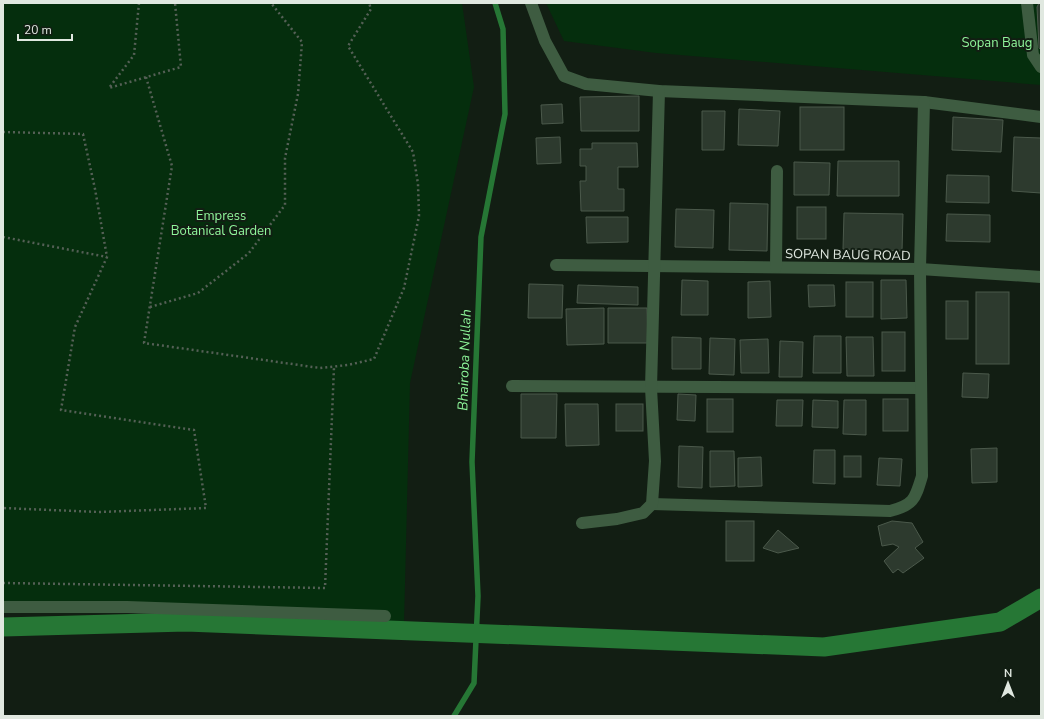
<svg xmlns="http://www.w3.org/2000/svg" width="1044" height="719" viewBox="0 0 1044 719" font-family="'Nunito Sans',sans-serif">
<rect width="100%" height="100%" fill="#121e13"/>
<g fill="#052e0d">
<polygon points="3,3 462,3 474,87 410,383 404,623 188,612 3,612"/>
<polygon points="546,3 1041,3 1041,85 656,53 564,41"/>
</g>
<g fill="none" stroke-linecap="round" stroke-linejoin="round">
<polyline stroke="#267735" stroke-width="5.5" points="454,716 474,683 478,596 472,462 481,237 505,114 503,29 495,3"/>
<polyline stroke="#267735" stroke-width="19" points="3,627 186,622 824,647 1000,622 1041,598"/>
</g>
<g fill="#2d3a2e" stroke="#4b594b">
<polygon points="1039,3 1041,3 1041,50 1039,48 1037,7"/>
<polygon points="639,96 639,131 581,131 580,97"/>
<polygon points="562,104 563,123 542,124 541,105"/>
<rect x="800" y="107" width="44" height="43"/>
<polygon points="739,109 780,111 778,146 738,145"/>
<polygon points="702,111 725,111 724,150 702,150"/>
<polygon points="953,117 1003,120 1001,152 952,150"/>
<polygon points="560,137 561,163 537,164 536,138"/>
<polygon points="1014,137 1041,138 1041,193 1012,191"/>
<polygon points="592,143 637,143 638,167 618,167 618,189 624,189 624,211 581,211 580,181 586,181 586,166 580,166 580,149 592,149"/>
<polygon points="838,161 899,161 899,196 837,196"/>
<polygon points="794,162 830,163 829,195 794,195"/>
<polygon points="947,175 989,176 989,203 946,202"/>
<polygon points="730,203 768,204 767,251 729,250"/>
<rect x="797" y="207" width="29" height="32"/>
<polygon points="676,209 714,210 713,248 675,247"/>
<polygon points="844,213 903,214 902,251 843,249"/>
<polygon points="947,214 990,215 990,242 946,241"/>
<polygon points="586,217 628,217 628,242 587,243"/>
<polygon points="682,280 708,281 708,315 681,315"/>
<polygon points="881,280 906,280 907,318 881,319"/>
<polygon points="770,281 771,317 748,318 748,282"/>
<rect x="846" y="282" width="27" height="35"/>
<polygon points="529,284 563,285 562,318 528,318"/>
<polygon points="578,285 638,287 638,305 577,303"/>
<polygon points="808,285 834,285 835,306 809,307"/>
<rect x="976" y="292" width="33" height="72"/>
<rect x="946" y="301" width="22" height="38"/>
<polygon points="604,308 604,344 567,345 566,309"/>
<polygon points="608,308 647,308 648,343 608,343"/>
<rect x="882" y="332" width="23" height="39"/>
<polygon points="814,336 841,336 841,373 813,373"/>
<polygon points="672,337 701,338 701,369 672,369"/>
<polygon points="846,337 873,337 874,376 847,376"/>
<polygon points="710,338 735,339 734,375 709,374"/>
<polygon points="768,339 769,373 741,373 740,340"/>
<polygon points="780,341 803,342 802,377 779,377"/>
<polygon points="963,373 989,374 988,398 962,397"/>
<polygon points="521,394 557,394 556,438 521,438"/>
<polygon points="678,394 696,395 695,421 677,420"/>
<rect x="707" y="399" width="26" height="33"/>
<rect x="883" y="399" width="25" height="32"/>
<polygon points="777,400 803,400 802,426 776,426"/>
<polygon points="813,400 838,401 838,428 812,427"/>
<polygon points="844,400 866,400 866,435 843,434"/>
<polygon points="565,404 598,404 599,445 566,446"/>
<rect x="616" y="404" width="27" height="27"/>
<polygon points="679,446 703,447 702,488 678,487"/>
<polygon points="997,448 997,482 972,483 971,449"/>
<polygon points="814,450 835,450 835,484 813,483"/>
<polygon points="710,451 734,451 735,486 710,487"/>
<rect x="844" y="456" width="17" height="21"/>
<polygon points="761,457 762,486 738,487 738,458"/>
<polygon points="879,458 902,459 900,486 877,485"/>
<rect x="726" y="521" width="28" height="40"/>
<polygon points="892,521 912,523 923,542 915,548 924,558 903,573 898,569 893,573 884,561 899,547 893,544 882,546 878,526"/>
<polygon points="778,530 799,548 778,553 763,548"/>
</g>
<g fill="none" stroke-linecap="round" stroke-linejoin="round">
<g stroke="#556056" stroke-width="2.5" stroke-dasharray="2 3" stroke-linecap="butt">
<polyline points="139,3 134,55 109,88 181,67 175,3"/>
<polyline points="146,77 172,166 144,343 320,368 348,365 374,359 404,288 419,216 418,184 413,152 348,46 371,9 369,3"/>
<polyline points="3,132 83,134 95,189 107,257 75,327 61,410 194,430 206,508 99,512 3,508"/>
<polyline points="3,237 107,257"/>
<polyline points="150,307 198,293 249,253 285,205 285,158 298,94 302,42 271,3"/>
<polyline points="3,583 325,588 334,367"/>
</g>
<g stroke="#3e5c41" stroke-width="12">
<polyline points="531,3 545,41 564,76 586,84 659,91 924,102 1041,117"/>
<polyline points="1027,3 1033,55 1041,67"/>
<polyline points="556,265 920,269 1041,277"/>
<polyline points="776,267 777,171"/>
<polyline points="512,386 921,388"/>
<path d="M 652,504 L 890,511 C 914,505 915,499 922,476 L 920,269 L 924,102"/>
<polyline points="582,523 617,519 643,513 652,504 655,461 651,388 659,91"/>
<polyline points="3,607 127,607 385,616"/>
</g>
</g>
<g text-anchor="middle" stroke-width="4" stroke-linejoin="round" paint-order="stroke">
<g font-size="13" fill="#90f69b" stroke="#121e13">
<text x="997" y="47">Sopan Baug</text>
<text x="221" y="220">Empress<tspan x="221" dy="15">Botanical Garden</tspan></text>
</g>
<g font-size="13" fill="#e0e8e0" stroke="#121e13">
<text transform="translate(848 254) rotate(1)" y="5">SOPAN BAUG ROAD</text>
</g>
<g font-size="14" font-style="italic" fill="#8df499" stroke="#121e13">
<text transform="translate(464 360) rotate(-88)" y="5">Bhairoba Nullah</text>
</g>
</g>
<rect width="1044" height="719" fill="none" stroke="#e0e8e0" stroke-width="8"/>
<g transform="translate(1008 683)" stroke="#121e13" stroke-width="3" paint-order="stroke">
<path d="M0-3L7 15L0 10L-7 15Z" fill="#e0e8e0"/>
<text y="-6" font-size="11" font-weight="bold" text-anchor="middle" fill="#e0e8e0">N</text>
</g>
<path d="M18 34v6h54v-6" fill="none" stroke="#e0e8e0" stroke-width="2"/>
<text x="24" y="34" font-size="12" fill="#e0e8e0" stroke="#121e13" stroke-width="3" paint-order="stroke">20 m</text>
</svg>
